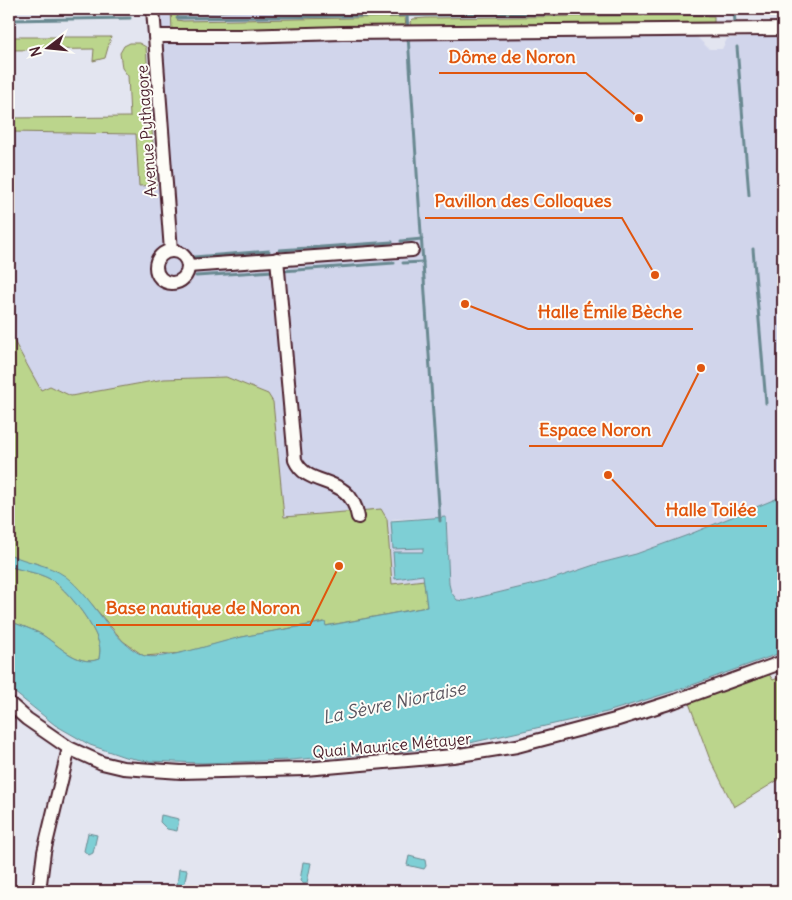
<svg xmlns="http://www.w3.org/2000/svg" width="792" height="900" viewBox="0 0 792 900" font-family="Delius,sans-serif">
<rect width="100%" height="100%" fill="#e3e5f0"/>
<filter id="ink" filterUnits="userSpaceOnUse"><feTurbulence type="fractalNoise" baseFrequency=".02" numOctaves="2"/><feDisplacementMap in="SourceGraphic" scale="10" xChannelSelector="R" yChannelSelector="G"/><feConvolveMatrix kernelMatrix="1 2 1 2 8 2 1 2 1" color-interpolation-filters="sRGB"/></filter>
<g filter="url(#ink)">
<polygon fill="#d1d5eb" points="161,9 296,9 389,38 694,34 709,49 722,49 727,39 783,35 783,496 688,535 636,554 597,564 547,581 464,601 457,600 451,592 449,584 446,517 392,519 396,548 423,548 423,552 396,553 400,578 423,575 427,607 285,517 280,482 273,402 268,394 226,377 164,379 71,396 50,386 40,390 9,332 9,132 137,134 148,186 171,184 164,80"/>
<g fill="#bbd58c" stroke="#827a5c">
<polygon points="171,9 332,9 230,11 178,15 177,20 183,21 405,17 406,28 172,31"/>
<polygon points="394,9 621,9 474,13"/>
<polygon points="681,15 714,16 714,25 411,28 410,22 413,19 426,18"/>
<polygon points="9,37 111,37 105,58 93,61 94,49 9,50"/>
<polygon points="130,43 139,43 146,47 156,185 139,186 136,134 9,132 9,118 130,117 128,76 122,68 120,53 124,46"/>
<polygon points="9,332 41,390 50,386 71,396 164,379 226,377 268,394 273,402 284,517 381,509 387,519 392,584 424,580 427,607 325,626 324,622 242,637 183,653 144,656 123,641 83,594 39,564 21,560 9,554"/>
<path d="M 9,566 C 22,571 37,572 50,579 C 66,587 101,632 100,651 C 100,654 99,656 99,659 C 77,668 56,642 39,633 C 29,628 19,625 9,621 Z"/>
<polygon points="768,673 773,680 783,676 783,777 734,807 709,757 689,703"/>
</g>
<g fill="#7ecfd5" stroke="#698991">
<path d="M 783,496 L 783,652 L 684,688 L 607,712 L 470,743 L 403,751 L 290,760 L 202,763 L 147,761 L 125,757 L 90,745 L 55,725 L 9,688 L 9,621 C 19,625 29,628 39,633 C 56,642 77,668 99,659 C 99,656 100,654 100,651 C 101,632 66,587 50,579 C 37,572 22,571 9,566 L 9,554 C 27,563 48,564 65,576 C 93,597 110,639 142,655 C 159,663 221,641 242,637 C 270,631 297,628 325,622 L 326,626 L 427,607 L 423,575 L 395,579 L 393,552 L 423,552 L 423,548 L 393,549 L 391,521 L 446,517 L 449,584 L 451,592 L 457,600 L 464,601 L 547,581 L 597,564 L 636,554 L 688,535 Z"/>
<polygon points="161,815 179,819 177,831 167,829 160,822"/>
<polygon points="88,833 97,835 93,853 89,855 84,851"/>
<polygon points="409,856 425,860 426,866 424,869 407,865"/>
<polygon points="303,862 311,863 307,883 304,884 300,881"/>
<polygon points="179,869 187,870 184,886 177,885"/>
</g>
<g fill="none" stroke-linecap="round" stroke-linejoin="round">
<g stroke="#698991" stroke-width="3">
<polyline points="734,11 735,22"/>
<polyline points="407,15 408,30"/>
<polyline points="177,18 783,11"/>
<polyline points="9,20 130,18"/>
<polyline points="408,36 440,521"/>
<polyline points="737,47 749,195"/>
<polyline points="401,241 422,239"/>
<polyline points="753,249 766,403"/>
<polyline points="280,250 392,242"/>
<polyline points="194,257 269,251"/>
<polyline points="403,263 423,262"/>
<polyline points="282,271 394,263"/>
<polyline points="196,276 273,271"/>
</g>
<g stroke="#4a1f2b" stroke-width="16">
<g id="minor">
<polyline points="153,9 171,251"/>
<polyline points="155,36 241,36 342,33 783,29"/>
<circle cx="172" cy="267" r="16"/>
<path d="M 277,259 L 295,460 C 308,490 350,472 358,517"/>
<polyline points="188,266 412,250"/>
<polyline points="9,703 27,719 69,748 102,763 123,768 181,772 305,769 453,756 517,746 615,720 675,701 783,662"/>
<polyline points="39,891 44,852 69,748"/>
</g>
</g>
<use href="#minor" stroke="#fdfcf7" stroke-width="12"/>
</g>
</g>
<g text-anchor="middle" stroke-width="4" stroke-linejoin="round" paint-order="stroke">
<g font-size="16" fill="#4a1f2b" stroke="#fdfcf7">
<text transform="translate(146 131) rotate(-94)" y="6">Avenue Pythagore</text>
<text transform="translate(392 745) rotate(-5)" y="6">Quai Maurice Métayer</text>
</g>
<g font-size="18" font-style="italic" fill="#5a545e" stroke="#fdfcf7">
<text transform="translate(394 703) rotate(-12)" y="6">La Sèvre Niortaise</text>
</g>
</g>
<path fill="none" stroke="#e0560e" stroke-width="2" d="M639 118L586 73H439M655 275L622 218H425M465 304L528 329H693M701 368L662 446H529M608 475L656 526H767M339 566L310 625H96"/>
<g fill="#e0560e" stroke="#fdfcf7" stroke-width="2">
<circle cx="639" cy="118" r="5"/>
<circle cx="655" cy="275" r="5"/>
<circle cx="465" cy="304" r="5"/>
<circle cx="701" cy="368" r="5"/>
<circle cx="608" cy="475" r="5"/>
<circle cx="339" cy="566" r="5"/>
</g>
<g font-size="18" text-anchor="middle" font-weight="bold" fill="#e0560e" stroke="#fdfcf7" stroke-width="4" stroke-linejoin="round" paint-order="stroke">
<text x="512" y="63">Dôme de Noron</text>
<text x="523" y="207">Pavillon des Colloques</text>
<text x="610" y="318">Halle Émile Bèche</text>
<text x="595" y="436">Espace Noron</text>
<text x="711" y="516">Halle Toilée</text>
<text x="203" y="614">Base nautique de Noron</text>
</g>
<rect width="792" height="900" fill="none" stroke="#fdfcf7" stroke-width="30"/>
<rect x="15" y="15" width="762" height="870" fill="none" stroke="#4a1f2b" stroke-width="2" filter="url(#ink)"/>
<g transform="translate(48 48) rotate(254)" stroke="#fdfcf7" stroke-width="4" paint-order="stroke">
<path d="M0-4L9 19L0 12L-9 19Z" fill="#4a1f2b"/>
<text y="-8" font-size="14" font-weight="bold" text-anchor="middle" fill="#4a1f2b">N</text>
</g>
</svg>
